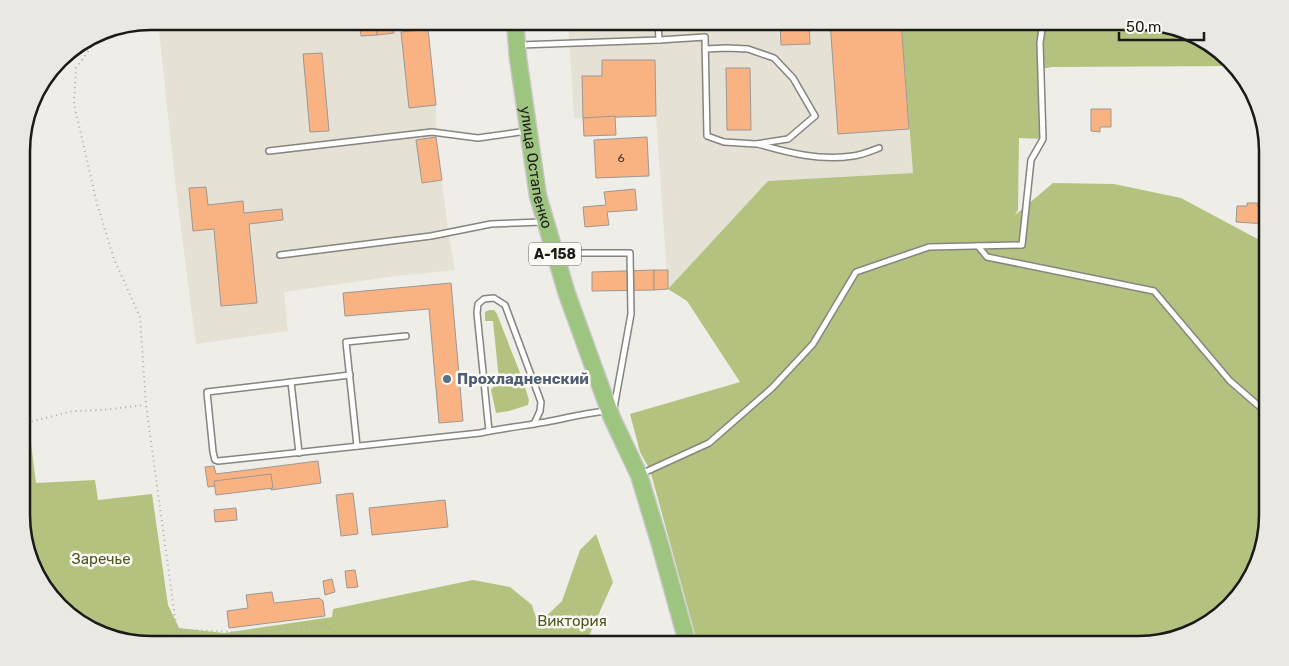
<svg xmlns="http://www.w3.org/2000/svg" width="1289" height="666" viewBox="0 0 1289 666" font-family="Rubik,sans-serif">
<rect width="100%" height="100%" fill="#efede7"/>
<g fill="#e5e1d4">
<polygon points="158,21 426,21 436,105 436,137 449,237 455,270 396,276 284,292 288,331 196,344 176,190"/>
<polygon points="568,21 901,21 909,129 913,173 768,181 668,289 656,116 574,118"/>
</g>
<g fill="#b3c37f">
<polygon points="901,21 1138,21 1196,35 1231,66 1052,67 1041,69 1043,139 1019,138 1018,210 1015,215 1053,183 1114,184 1181,198 1267,244 1268,515 1254,573 1210,623 1146,644 698,645 650,470 640,452 630,414 740,382 687,301 668,289 768,181 913,173"/>
<polygon points="489,310 494,310 497,314 522,378 529,400 528,405 509,411 496,413 491,390 499,380 493,321 485,321 485,312"/>
<polygon points="22,373 36,483 95,480 98,500 152,494 168,605 179,628 224,633 332,617 333,609 473,580 510,587 532,605 538,624 562,601 580,550 596,534 613,582 585,645 151,645 93,631 48,594 22,532"/>
</g>
<g fill="#f9b382" stroke="#9d9794">
<polygon points="359,21 377,21 377,35 361,36"/>
<polygon points="377,21 391,21 394,33 377,35"/>
<polygon points="568,21 645,21 645,25 568,27"/>
<polygon points="727,21 763,21 763,28 727,30"/>
<polygon points="780,21 809,21 810,44 781,45"/>
<polygon points="830,21 901,21 909,129 838,134"/>
<polygon points="428,29 436,105 409,108 401,32"/>
<polygon points="322,53 329,131 310,132 303,54"/>
<polygon points="602,60 655,60 656,116 583,118 582,76 602,76"/>
<polygon points="726,68 750,68 751,130 727,130"/>
<polygon points="1091,109 1111,109 1111,127 1100,127 1100,132 1091,131"/>
<polygon points="615,116 616,135 584,136 583,118"/>
<polygon points="436,137 442,180 422,183 416,140"/>
<polygon points="647,137 649,176 596,178 594,140"/>
<polygon points="206,187 208,205 243,201 244,213 282,209 283,220 249,224 257,303 221,306 214,229 193,231 189,188"/>
<polygon points="635,189 637,210 607,212 609,225 585,227 583,207 606,205 604,192"/>
<polygon points="1247,203 1258,203 1257,206 1267,206 1267,224 1236,222 1237,206 1247,206"/>
<polygon points="654,270 654,290 592,291 592,272"/>
<polygon points="654,270 668,270 668,289 654,290"/>
<polygon points="451,283 463,421 439,423 429,309 345,316 343,293"/>
<polygon points="318,461 321,483 271,490 270,479 208,487 205,467 214,466 216,474"/>
<polygon points="271,474 273,488 216,495 214,481"/>
<polygon points="353,493 358,534 341,536 336,495"/>
<polygon points="445,500 448,527 372,535 369,508"/>
<polygon points="236,508 237,520 215,522 214,510"/>
<polygon points="355,570 358,587 347,588 345,571"/>
<polygon points="332,579 335,592 325,595 323,581"/>
<polygon points="272,592 274,603 319,598 323,601 325,616 229,628 227,611 248,608 246,595"/>
</g>
<g fill="none" stroke-linecap="round" stroke-linejoin="round">
<g stroke="#86847f" stroke-width="8">
<g id="service">
<polyline points="659,40 705,37 707,136 724,142 756,144 788,139 815,116 793,78 774,58 748,49 727,48 705,49"/>
<polyline points="520,45 659,40 658,21"/>
<path d="M 758,144 C 789,153 820,161 853,156 C 862,155 871,151 879,148"/>
<polyline points="269,151 432,132 478,138 527,131"/>
<polyline points="978,246 987,257 1154,291 1230,381 1267,413"/>
<polyline points="557,253 630,253 631,314 614,408"/>
<polyline points="280,255 431,236 491,224 542,222"/>
<path d="M 350,375 L 207,392 L 213,452 L 215,460 L 218,461 L 480,433 C 502,428 524,426 546,422 C 567,418 585,413 607,411"/>
<polyline points="291,382 299,453"/>
<polyline points="489,431 477,313 478,304 484,299 494,298 505,305 541,402 540,411 534,424"/>
<polyline points="357,446 346,342 406,336"/>
<polyline points="641,474 709,443 772,388 813,344 856,272 929,247 1022,245 1031,160 1043,139 1040,43 1043,21"/>
</g>
</g>
<g stroke="#c8c8c8" stroke-width="19">
<g id="primary">
<path id="s1" d="M 515,21 L 518,58 L 538,196 L 567,294 L 612,418 L 639,475 L 659,541 L 688,645"/>
</g>
</g>
<g stroke="#aeaca8" stroke-width="2" stroke-dasharray="1 4" stroke-linecap="butt">
<polyline points="103,31 76,68 74,104 97,204 114,259 140,317 146,405 177,632"/>
<polyline points="22,424 73,411 103,410 145,405"/>
<polyline points="127,639 195,630 253,633 323,624 333,630 337,645"/>
</g>
<use href="#service" stroke="#fff" stroke-width="5"/>
<use href="#primary" stroke="#9ec580" stroke-width="16"/>
</g>
<circle fill="#5c6f8a" stroke="#fcfaf4" stroke-width="2" cx="447" cy="379" r="5"/>
<g text-anchor="middle" stroke-width="5" stroke-linejoin="round" paint-order="stroke">
<g font-size="12" fill="#524032">
<text x="621" y="162">6</text>
</g>
<rect fill="#fcfaf4" stroke="#5e5d5a" stroke-width="1" x="529" y="242.5" width="52" height="23" rx="4"/>
<g font-size="14" font-weight="bold" fill="#1a1a18">
<text x="555" y="259">А-158</text>
</g>
<g font-size="15" fill="#1a1a18" stroke="#fcfaf4">
<text dy="5" stroke="none"><textPath href="#s1" startOffset="148">улица Остапенко</textPath></text>
</g>
<g font-size="15" font-weight="bold" fill="#4e5e75" stroke="#fcfaf4" text-anchor="start">
<text x="457" y="384">Прохладненский</text>
</g>
<g font-size="15" fill="#4d571f" stroke="#fcfaf4">
<text x="101" y="564">Заречье</text>
<text x="572" y="626">Виктория</text>
</g>
</g>
<path d="M0 0H1289V666H0ZM151 30H1138A121 121 0 0 1 1259 151V515A121 121 0 0 1 1138 636H151A121 121 0 0 1 30 515V151A121 121 0 0 1 151 30Z" fill="#eae8e2" fill-rule="evenodd"/>
<path fill="none" stroke="#1a1a18" stroke-width="2.5" d="M151 30H1138A121 121 0 0 1 1259 151V515A121 121 0 0 1 1138 636H151A121 121 0 0 1 30 515V151A121 121 0 0 1 151 30Z"/>
<path d="M1119 32v8h85v-8" fill="none" stroke="#1a1a18" stroke-width="2.5"/>
<text x="1126" y="32" font-size="15" fill="#1a1a18" stroke="#fcfaf4" stroke-width="4" paint-order="stroke">50 m</text>
</svg>
